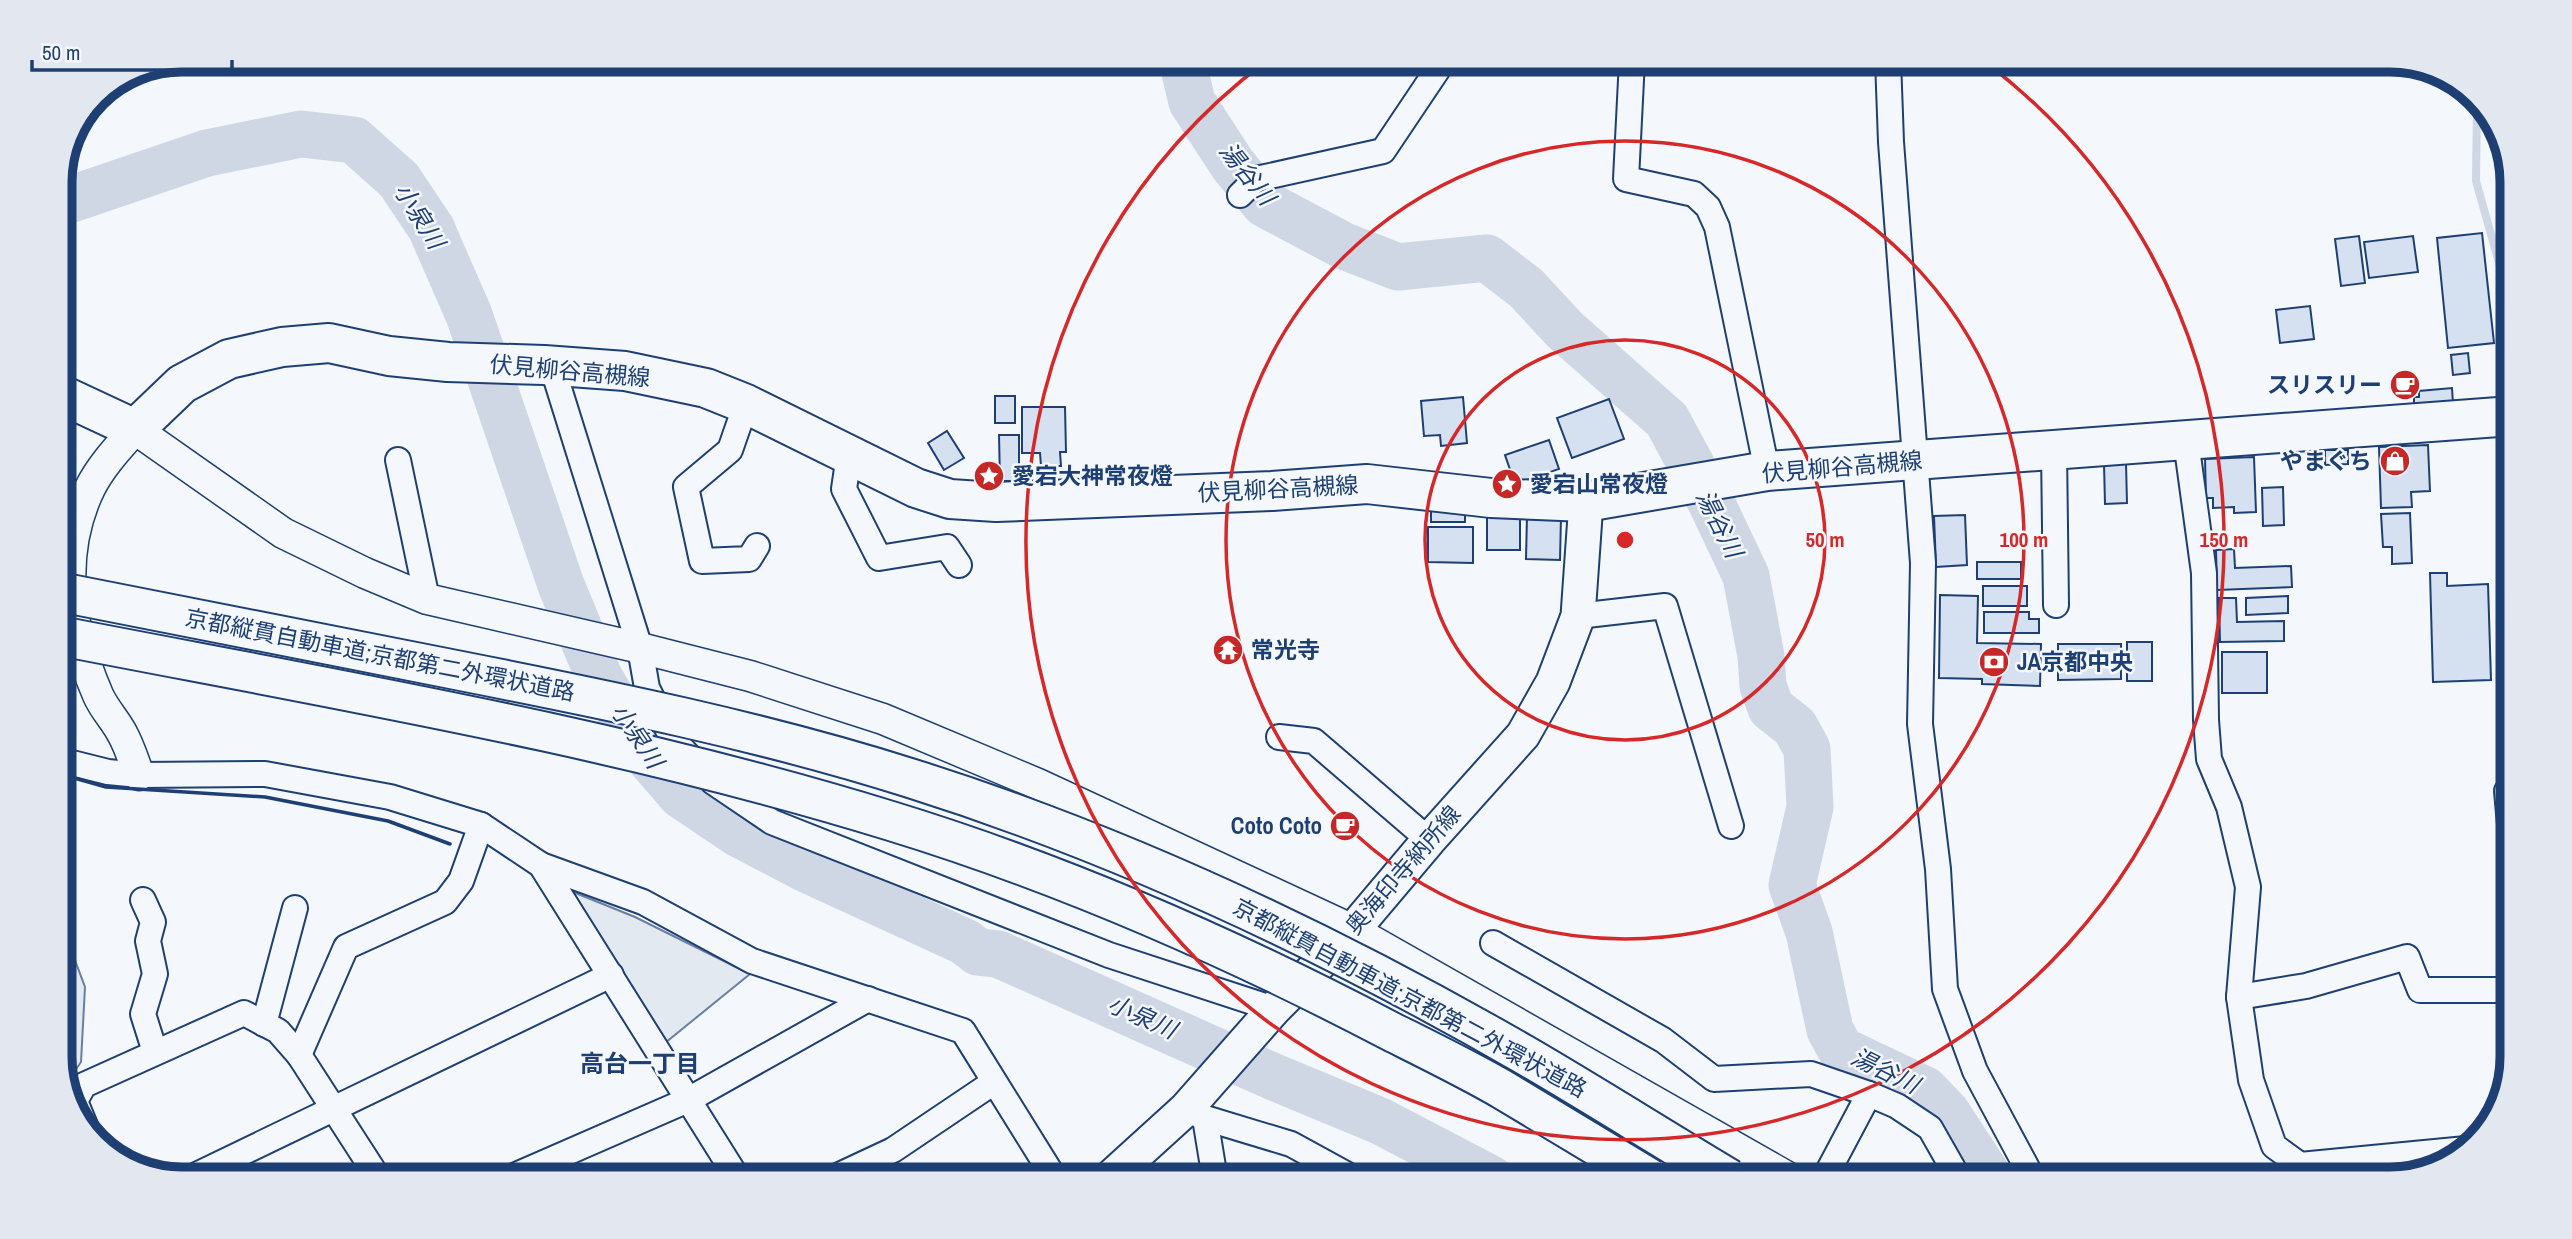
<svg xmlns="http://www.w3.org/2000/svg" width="2572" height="1239" viewBox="0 0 2572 1239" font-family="'Archivo Narrow','Noto Sans JP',sans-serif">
<rect width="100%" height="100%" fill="#f4f7fb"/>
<g fill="#e3e9f0" stroke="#687fa3" stroke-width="2">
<polygon points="573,892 635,917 750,974 665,1043"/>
<polygon points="60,909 70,947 85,987 81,1062 66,1084 60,1066"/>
</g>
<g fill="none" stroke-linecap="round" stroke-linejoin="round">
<polyline stroke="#cfd7e4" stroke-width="8" points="2477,101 2476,181 2510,302 2512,329"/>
<g stroke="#cfd7e4" stroke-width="47">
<polyline points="1182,60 1192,102 1233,165 1265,204 1344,246 1398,267 1487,258 1526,288 1565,330 1667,420 1711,502 1746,576 1761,656 1763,686 1771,708 1795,727 1807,749 1810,807 1792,885 1809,932 1830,1030 1841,1050 1925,1090 1947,1113 1990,1179"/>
<polyline points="60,203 207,153 301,134 354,140 399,180 431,228 469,315 561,585 599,677 644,752 681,795 739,834 806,869 965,942 978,952 998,954 1274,1077 1380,1121 1491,1179"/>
</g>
</g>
<g fill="#d5e0f0" stroke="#1d3f73" stroke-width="2">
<polygon points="2482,233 2494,343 2448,348 2437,238"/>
<polygon points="2359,236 2365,283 2341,286 2335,239"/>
<polygon points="2413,236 2418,272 2369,278 2364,242"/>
<polygon points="2310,306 2314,339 2280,343 2276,310"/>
<polygon points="2468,353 2470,373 2453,375 2451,355"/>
<polygon points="2452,388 2453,403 2414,406 2414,397 2419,397 2419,391"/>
<rect x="995" y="396" width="20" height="27"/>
<polygon points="1463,397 1467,443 1441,446 1440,435 1424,436 1421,401"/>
<polygon points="1609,399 1624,439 1572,458 1557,418"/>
<polygon points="1022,407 1065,407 1066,452 1060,452 1061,466 1041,466 1040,453 1022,453"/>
<polygon points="947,431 964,458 944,470 928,443"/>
<polygon points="999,435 1019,435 1019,481 1000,481"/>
<polygon points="1549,440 1559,469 1515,484 1505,455"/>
<polygon points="2428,445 2430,491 2411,492 2412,507 2381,508 2379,447"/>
<polygon points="2325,450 2348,450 2348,464 2325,465"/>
<polygon points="2254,457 2256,512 2234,513 2234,507 2213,508 2213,498 2206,498 2205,459"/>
<polygon points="2126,463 2127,503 2105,504 2104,464"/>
<polygon points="2283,487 2284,525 2263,526 2262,488"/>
<polygon points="1465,505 1465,522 1431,522 1431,506"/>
<polygon points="2410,513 2412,563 2392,564 2392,547 2383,547 2381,514"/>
<polygon points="1965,515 1967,565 1936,567 1934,516"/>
<polygon points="1527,516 1561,516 1560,560 1526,559"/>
<rect x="1487" y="517" width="33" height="33"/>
<polygon points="1428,527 1473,527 1473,563 1428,562"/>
<polygon points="2234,549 2235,568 2291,566 2292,587 2217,590 2216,550"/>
<rect x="1977" y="562" width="44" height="17"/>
<polygon points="2430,573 2447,573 2447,586 2488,584 2491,680 2433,682"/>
<rect x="1983" y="586" width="44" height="20"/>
<polygon points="1940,595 1978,596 1977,643 2041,644 2040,686 1982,684 1982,679 1939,678"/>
<polygon points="2288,596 2288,613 2246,615 2246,598"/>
<polygon points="2219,598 2236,598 2237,622 2284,621 2284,641 2220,642"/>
<polygon points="1984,612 2029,612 2029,619 2039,619 2039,633 1984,633"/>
<rect x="2127" y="642" width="25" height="39"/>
<polygon points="2058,644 2121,644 2121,679 2058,680"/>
<rect x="2222" y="652" width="45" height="41"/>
</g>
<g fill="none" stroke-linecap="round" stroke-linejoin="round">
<g stroke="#1d3f73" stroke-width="28">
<g id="minor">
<polyline points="1632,60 1626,179 1694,194 1708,207 1717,227 1767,471"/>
<polyline points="1888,60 1891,142 1923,563 1920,724 1938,869 1945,989 1975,1071 2033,1179"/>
<polyline points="1240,195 1256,179 1383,151 1444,60"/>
<polyline points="552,366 640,648 647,688 672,738 713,782 772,822 1109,955 1274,1009"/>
<polyline points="746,404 730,450 686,487 702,561 749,559 757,546"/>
<polyline points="2186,441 2204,573 2206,720 2209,759 2229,807 2248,887 2239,997 2251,1080 2274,1146 2300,1165 2466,1149"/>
<polyline points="2054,450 2056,605"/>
<polyline points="849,455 844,489 879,558 947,547 959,565"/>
<polyline points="398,460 427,599"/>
<polyline points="1578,616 1665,606 1731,826"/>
<polyline points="1279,737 1314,741 1429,840"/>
<polyline points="60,760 108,772 139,775 265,774 390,797 481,825 541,865 643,902 752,961 963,1031 1055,1179"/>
<polyline points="2507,791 2512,847"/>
<polyline points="541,865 738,1179"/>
<polyline points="143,900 153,922 148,941 155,974 143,1014 155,1052"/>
<polyline points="1493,943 1663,1040 1714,1079 1811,1074 1869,1094"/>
<polyline points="2239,997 2306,986 2407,957 2420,990 2512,990"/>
<polyline points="264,1024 295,908"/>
<polyline points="299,1055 346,947 445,902 461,881 481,825"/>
<polyline points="1186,1109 1205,1118 1291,1144 1355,1179"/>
<polyline points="1205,1118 1215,1179"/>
<polyline points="89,1135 75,1101 84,1085 244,1013 278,1031 299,1055 379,1179"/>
<polyline points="188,1179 611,975"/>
<polyline points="507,1179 688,1100 868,999"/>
<polyline points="831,1179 893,1150 994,1082"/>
<polyline points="1824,1179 1869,1094 1897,1106 1930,1128 1959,1179"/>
</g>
</g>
<g stroke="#1d3f73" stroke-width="33">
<path id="tertiary" d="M 139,775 C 134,762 130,748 123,735 C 116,721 104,709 98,695 C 69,628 57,556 90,488 C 101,466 119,447 135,429 L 283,533 L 365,573 L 427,599 L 640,648 L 750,676 L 883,719 L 1038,784 L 1353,930 L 1791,1179"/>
</g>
<g stroke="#1d3f73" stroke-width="37">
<polyline id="secondary" points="1109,1179 1186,1109 1274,1009 1353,930 1429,840 1523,735 1553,682 1578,616 1586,502"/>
</g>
<g stroke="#1d3f73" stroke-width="42">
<polyline id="primary" points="60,394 135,429 182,384 229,359 282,347 329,343 389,356 448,362 544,365 625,371 706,388 746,404 916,488 950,499 996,502 1272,491 1367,484 1491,498 1586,502 1767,471 2512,416"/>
</g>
<use href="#minor" stroke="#f4f7fb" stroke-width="24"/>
<use href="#tertiary" stroke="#f4f7fb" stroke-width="30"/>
<use href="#secondary" stroke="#f4f7fb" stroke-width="33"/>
<use href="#primary" stroke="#f4f7fb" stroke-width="38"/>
<g stroke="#1d3f73" stroke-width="42" stroke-linecap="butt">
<g id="motorway-bridge">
<path d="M 60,592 C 192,618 324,644 456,670 C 608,700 762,731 910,778 C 1123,845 1329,942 1523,1054 C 1592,1094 1661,1138 1730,1179"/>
<path d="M 60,636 C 338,690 619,737 891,821 C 1064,874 1232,948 1392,1032 C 1430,1051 1469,1070 1505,1091 C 1554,1120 1602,1150 1651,1179"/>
</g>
</g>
<use href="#motorway-bridge" stroke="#f4f7fb" stroke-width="38"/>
<polyline stroke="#1d3f73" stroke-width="3.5" points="60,774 106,787 265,797 388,821 450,844"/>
</g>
<g fill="none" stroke="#d62828" stroke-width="3.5">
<circle cx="1625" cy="540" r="200"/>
<circle cx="1625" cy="540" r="399"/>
<path d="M1985 62A599 599 0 1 1 1265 62"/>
</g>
<defs>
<g id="cafe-disc" transform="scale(1.575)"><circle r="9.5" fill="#c62828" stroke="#f4f7fb"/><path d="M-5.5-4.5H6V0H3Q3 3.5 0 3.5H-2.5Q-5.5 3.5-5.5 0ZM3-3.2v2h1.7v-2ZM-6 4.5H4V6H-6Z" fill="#fff"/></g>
<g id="shop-disc" transform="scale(1.575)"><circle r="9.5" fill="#c62828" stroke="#f4f7fb"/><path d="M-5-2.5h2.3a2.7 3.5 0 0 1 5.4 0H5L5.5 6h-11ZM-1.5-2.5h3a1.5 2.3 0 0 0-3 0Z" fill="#fff"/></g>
<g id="sight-disc" transform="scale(1.575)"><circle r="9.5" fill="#c62828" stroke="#f4f7fb"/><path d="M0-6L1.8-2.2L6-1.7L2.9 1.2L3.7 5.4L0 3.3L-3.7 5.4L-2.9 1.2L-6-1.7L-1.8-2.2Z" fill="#fff"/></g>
<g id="temple-disc" transform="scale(1.575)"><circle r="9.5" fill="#c62828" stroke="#f4f7fb"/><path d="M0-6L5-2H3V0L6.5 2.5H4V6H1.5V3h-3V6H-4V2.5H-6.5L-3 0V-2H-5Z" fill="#fff"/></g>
<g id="bank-disc" transform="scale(1.575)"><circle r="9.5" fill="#c62828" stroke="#f4f7fb"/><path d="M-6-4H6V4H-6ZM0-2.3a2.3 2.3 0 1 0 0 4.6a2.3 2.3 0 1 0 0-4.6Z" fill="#fff"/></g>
</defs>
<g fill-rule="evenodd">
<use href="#cafe-disc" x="2405" y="385"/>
<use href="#shop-disc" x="2395" y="461"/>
<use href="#sight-disc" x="989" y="476"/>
<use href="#sight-disc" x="1507" y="484"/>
<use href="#temple-disc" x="1228" y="650"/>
<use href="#bank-disc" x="1994" y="662"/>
<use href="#cafe-disc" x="1345" y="826"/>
</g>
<g text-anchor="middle" stroke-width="5" stroke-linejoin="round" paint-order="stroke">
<g font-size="23" fill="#1d3f73" stroke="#f4f7fb">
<text transform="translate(570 371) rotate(5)" y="8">伏見柳谷高槻線</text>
<text transform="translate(1842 467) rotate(-5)" y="8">伏見柳谷高槻線</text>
<text transform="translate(1278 489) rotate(-3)" y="8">伏見柳谷高槻線</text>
<text transform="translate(380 655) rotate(11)" y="8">京都縦貫自動車道;京都第二外環状道路</text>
<text transform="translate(1403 870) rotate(-49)" y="8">奥海印寺納所線</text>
<text transform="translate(1410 998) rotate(28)" y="8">京都縦貫自動車道;京都第二外環状道路</text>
</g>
<g font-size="23" font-weight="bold" fill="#1d3f73" stroke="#f4f7fb" text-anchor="start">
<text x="2382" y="393" text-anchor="end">スリスリー</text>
<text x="2372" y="469" text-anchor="end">やまぐち</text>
<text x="1012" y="484">愛宕大神常夜燈</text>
<text x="1530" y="492">愛宕山常夜燈</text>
<text x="1251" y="658">常光寺</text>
<text x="2017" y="670">JA京都中央</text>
<text x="1322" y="834" text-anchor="end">Coto Coto</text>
</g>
<g font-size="24" font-style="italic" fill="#1d3f73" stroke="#f4f7fb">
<text transform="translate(1247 174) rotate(51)" y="8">湯谷川</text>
<text transform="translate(419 216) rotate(58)" y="8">小泉川</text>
<text transform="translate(1719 524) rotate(63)" y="8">湯谷川</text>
<text transform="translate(637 736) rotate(56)" y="8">小泉川</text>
<text transform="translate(1142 1017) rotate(24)" y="8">小泉川</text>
<text transform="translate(1885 1071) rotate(26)" y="8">湯谷川</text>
</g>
<g font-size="24" font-weight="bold" fill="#1d3f73" stroke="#f4f7fb">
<text x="640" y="1072">高台一丁目</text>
</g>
</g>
<path d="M0 0H2572V1239H0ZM182 72H2390A110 110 0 0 1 2500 182V1057A110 110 0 0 1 2390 1167H182A110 110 0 0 1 72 1057V182A110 110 0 0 1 182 72Z" fill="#e3e8f0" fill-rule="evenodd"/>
<path fill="none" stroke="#1d3f73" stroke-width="9" d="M182 72H2390A110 110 0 0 1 2500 182V1057A110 110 0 0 1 2390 1167H182A110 110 0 0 1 72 1057V182A110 110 0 0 1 182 72Z"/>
<circle cx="1625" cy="540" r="10" fill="#d62828" stroke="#f4f7fb" stroke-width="3.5"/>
<g font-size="21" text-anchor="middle" font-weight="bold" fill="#d62828" stroke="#f4f7fb" stroke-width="5" stroke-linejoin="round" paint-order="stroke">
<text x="1825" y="547">50 m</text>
<text x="2024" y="547">100 m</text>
<text x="2224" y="547">150 m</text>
</g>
<path d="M32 60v10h200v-10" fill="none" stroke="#1d3f73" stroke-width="3.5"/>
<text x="42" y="60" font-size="21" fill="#1d3f73" stroke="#f4f7fb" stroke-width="5" paint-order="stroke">50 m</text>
</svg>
